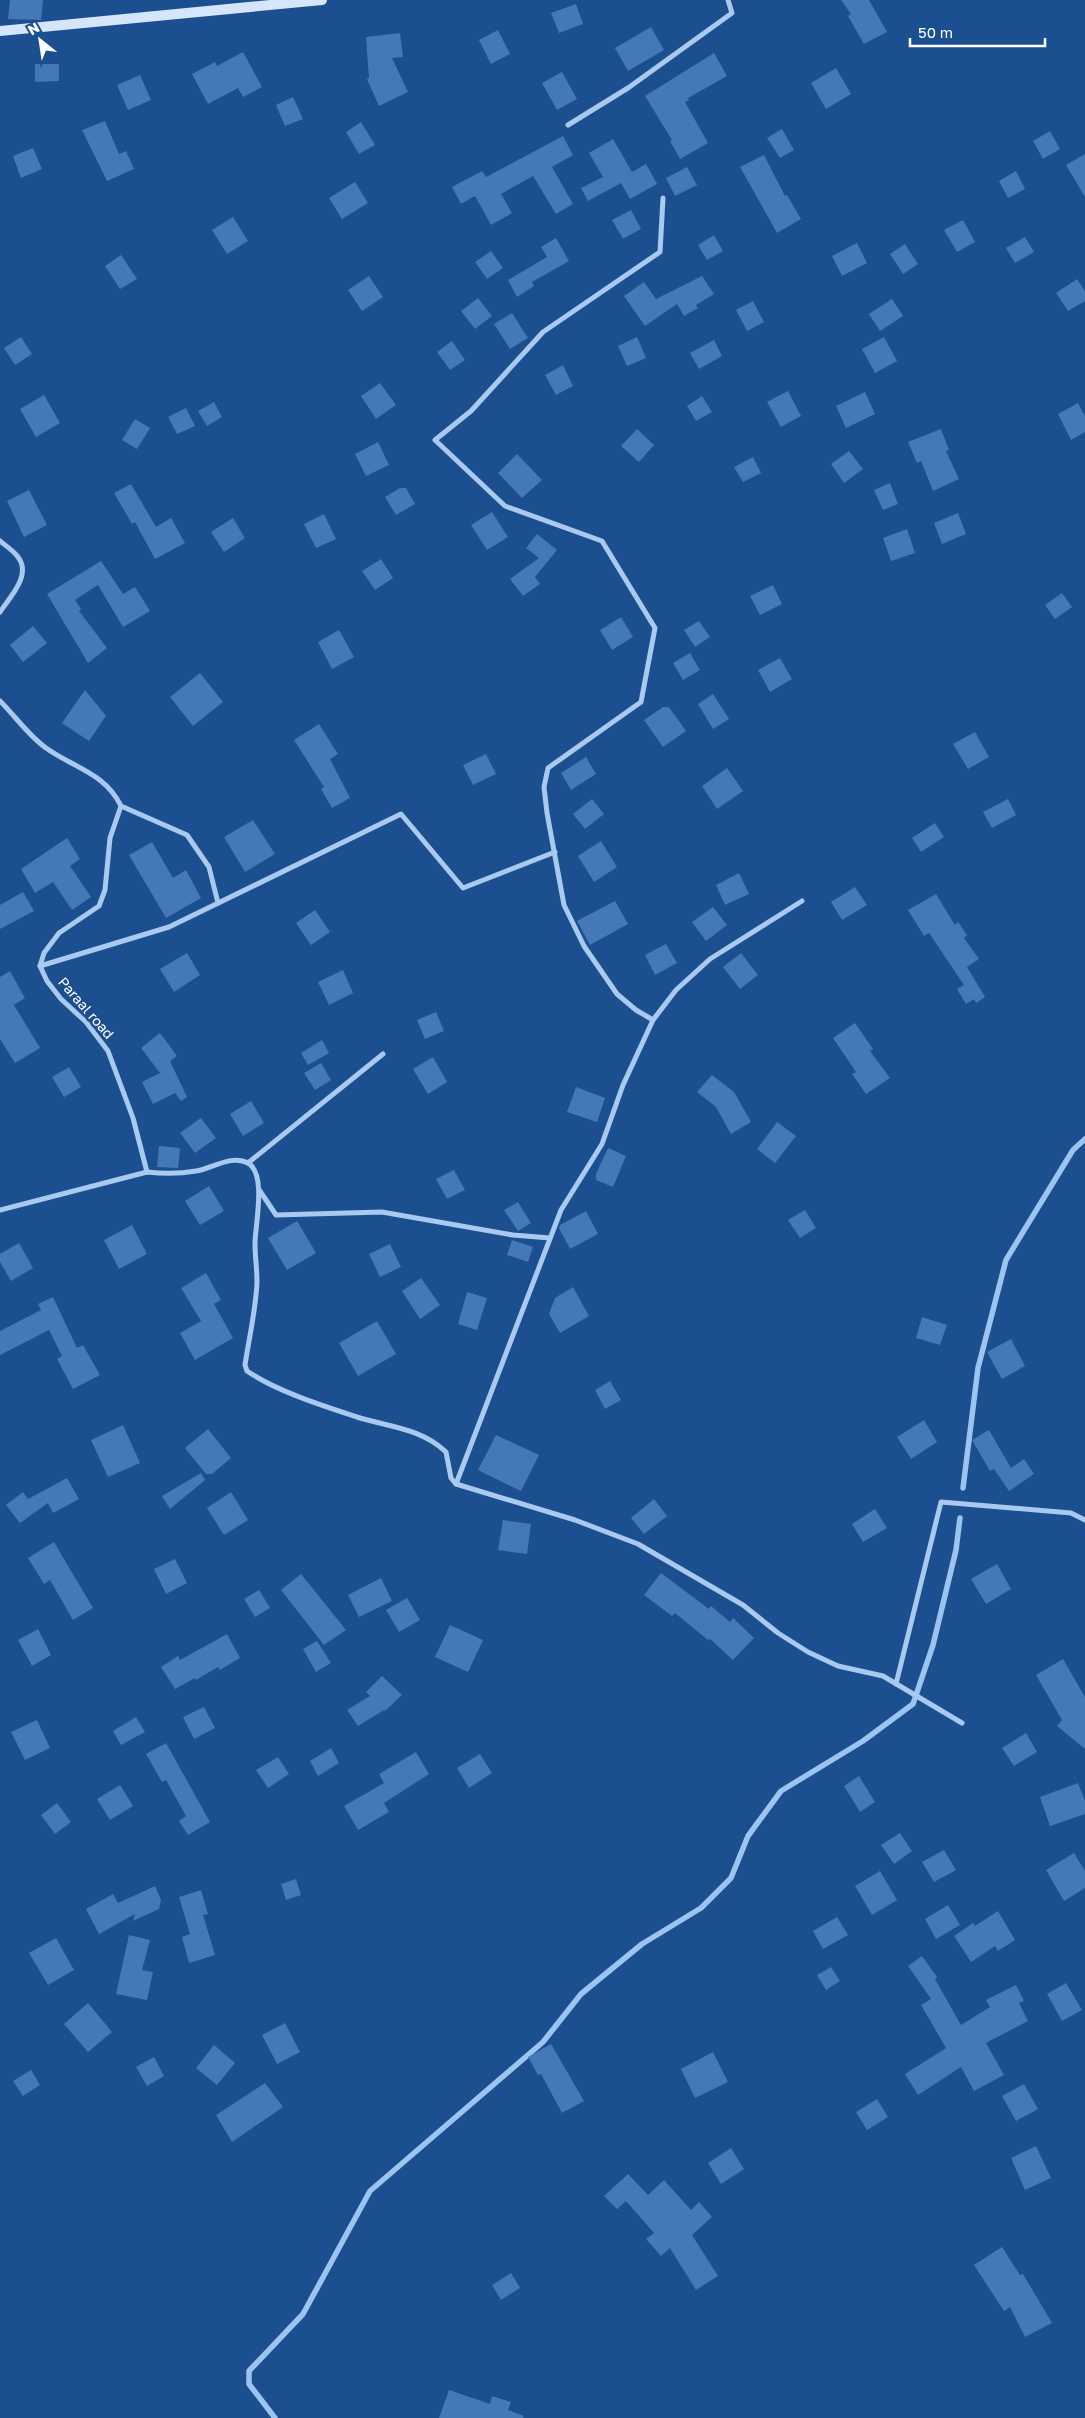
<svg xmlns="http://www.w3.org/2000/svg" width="1085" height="2418" viewBox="0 0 1085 2418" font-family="'Golos Text',sans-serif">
<rect width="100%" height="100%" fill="#1b4f8f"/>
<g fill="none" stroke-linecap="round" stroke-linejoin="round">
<g stroke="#9cc4f0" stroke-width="5.5">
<polyline points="963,1488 978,1368 1006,1260 1073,1150 1085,1139"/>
<polyline points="275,2418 249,2384 249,2371 303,2314 370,2191 543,2042 581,1994 642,1944 701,1908 731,1878 748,1836 781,1791 863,1741 913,1704 933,1645 956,1550 960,1518"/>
</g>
</g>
<g fill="#4478b7">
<polygon points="10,0 43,0 41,20 8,19"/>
<polygon points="841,0 869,0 887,32 864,44 848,16 851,14"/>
<polygon points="576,4 583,24 559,33 551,13"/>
<polygon points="651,27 664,50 628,71 615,48"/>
<polygon points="498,30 510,54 491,64 479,40"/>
<polygon points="400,33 403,57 392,58 408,92 379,106 367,79 369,78 366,37"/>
<polygon points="243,52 262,87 243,97 238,88 208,104 192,74 215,62 217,66"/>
<polygon points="714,53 727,76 688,98 689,100 685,102 708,143 680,159 670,141 672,140 645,96"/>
<polygon points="35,64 59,64 59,81 35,82"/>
<polygon points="836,68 851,94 826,109 811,83"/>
<polygon points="562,72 577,99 557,110 542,83"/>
<polygon points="140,75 151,100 128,110 117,85"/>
<polygon points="293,97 303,119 285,126 276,105"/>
<polygon points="105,121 119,154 126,151 134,169 107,181 82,130"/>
<polygon points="361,122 375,145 359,154 346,132"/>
<polygon points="782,129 794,150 780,158 767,138"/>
<polygon points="1050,131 1060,149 1043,159 1033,141"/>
<polygon points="563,136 573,155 552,167 573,204 556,214 533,176 501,194 512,213 491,225 475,196 461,204 452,187 482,171 486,177"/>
<polygon points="613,139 632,172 646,164 657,184 630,199 621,183 588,201 581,188 603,177 589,153"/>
<polygon points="33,148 42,169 21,178 13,156"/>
<polygon points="1085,154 1085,197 1066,165"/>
<polygon points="764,155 785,196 787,195 801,219 777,233 740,167"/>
<polygon points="687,167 697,185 675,196 666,178"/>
<polygon points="1016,171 1025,189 1008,198 999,181"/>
<polygon points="355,182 368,203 342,219 329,198"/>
<polygon points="631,210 641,229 623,239 612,220"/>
<polygon points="233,217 248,241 227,254 212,230"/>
<polygon points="963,220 975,242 957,252 944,230"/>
<polygon points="714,235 723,251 707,260 698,245"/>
<polygon points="1025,237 1034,252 1015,263 1006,248"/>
<polygon points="556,238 569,261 532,282 534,286 517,297 508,280 547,257 541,247"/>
<polygon points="857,243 867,263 842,276 832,256"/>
<polygon points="905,244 918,264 903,274 890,254"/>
<polygon points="491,251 503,268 487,279 475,262"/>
<polygon points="121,255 137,279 120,289 105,266"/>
<polygon points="369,276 383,297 362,311 348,290"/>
<polygon points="702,276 714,294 696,305 698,308 684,316 677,304 645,326 624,296 644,282 656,299"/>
<polygon points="1077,279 1085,291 1085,301 1068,311 1056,293"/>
<polygon points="478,298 492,316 475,329 461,311"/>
<polygon points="892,299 903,316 880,331 869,314"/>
<polygon points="753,301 764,322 747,331 736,310"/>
<polygon points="512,313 528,338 510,349 494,324"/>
<polygon points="21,337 32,354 15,365 4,348"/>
<polygon points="637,337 646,358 627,366 618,346"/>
<polygon points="884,337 897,361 875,373 862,349"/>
<polygon points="714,340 722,356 699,369 690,353"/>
<polygon points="452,341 465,360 450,370 437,352"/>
<polygon points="563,365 573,386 556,395 545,375"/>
<polygon points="380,383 396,405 376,419 361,396"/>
<polygon points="788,391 801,416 781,427 767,402"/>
<polygon points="865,392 875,414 846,428 836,406"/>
<polygon points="44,395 60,423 36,437 20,409"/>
<polygon points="702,396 712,412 696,421 687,406"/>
<polygon points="214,402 222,417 207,426 198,411"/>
<polygon points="1078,403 1085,416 1085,432 1071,440 1058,414"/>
<polygon points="186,408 195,426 177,434 168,417"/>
<polygon points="135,419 150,428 137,449 122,440"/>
<polygon points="637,429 654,445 639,462 621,446"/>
<polygon points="941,429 949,450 946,451 959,479 933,491 921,461 917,463 908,442"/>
<polygon points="378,442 389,465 366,476 355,454"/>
<polygon points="849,451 863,469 844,483 831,464"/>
<polygon points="517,454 542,480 522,498 498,473"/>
<polygon points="753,457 761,473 743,482 734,467"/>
<polygon points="890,483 898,504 883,510 874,490"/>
<polygon points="131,484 156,527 171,518 185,543 155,559 135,522 132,524 114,493"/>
<polygon points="400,488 406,488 415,504 396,515 385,497"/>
<polygon points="29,490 47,525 24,537 7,501"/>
<polygon points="492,512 508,537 487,550 471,525"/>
<polygon points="958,513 966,534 942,544 934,523"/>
<polygon points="324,514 336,539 316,548 304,524"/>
<polygon points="233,518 245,538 224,552 211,532"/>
<polygon points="907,529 915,553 891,561 883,538"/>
<polygon points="537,534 557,550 535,577 540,584 523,596 510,579 539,558 526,548"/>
<polygon points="381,559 393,578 375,590 362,571"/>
<polygon points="101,561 123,594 135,587 150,611 123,627 98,585 75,600 81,609 79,611 107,648 88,663 47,594"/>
<polygon points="773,585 782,604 760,615 750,596"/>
<polygon points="1062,593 1072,607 1055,619 1045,605"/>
<polygon points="621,617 633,637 612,650 600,630"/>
<polygon points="699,621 710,637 695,647 684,630"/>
<polygon points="33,626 47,643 23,662 10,645"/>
<polygon points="339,630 354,657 332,669 318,642"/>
<polygon points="690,653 700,670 683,680 673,663"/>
<polygon points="780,658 792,679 770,692 758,670"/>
<polygon points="200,673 223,702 193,726 170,697"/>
<polygon points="85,690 106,716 89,741 62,723"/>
<polygon points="713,694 729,719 713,729 698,704"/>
<polygon points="663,707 669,707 686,731 663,747 644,720"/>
<polygon points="319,724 338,754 330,759 350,798 332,808 321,789 324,787 294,740"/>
<polygon points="975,732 989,757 968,769 953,744"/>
<polygon points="486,754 496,774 473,785 463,765"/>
<polygon points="586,757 596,774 571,790 561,773"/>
<polygon points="727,768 743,791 717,809 702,786"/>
<polygon points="592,799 604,814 585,829 573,814"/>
<polygon points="1008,799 1016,815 992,828 983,812"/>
<polygon points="253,820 275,854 245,872 224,837"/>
<polygon points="935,823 944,837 921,852 912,838"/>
<polygon points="67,838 80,859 70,866 91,897 72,910 53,882 35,893 21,869"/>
<polygon points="601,841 617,867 594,882 578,856"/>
<polygon points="152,842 173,878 186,870 201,898 166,918 129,855"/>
<polygon points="739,873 749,894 725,905 716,885"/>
<polygon points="855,887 867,905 842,920 831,902"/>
<polygon points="23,892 34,911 0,929 0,905"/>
<polygon points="936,894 955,925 958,922 967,935 964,938 979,959 967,967 985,997 976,1003 974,999 966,1004 957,989 964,985 929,933 924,936 908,910"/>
<polygon points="615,901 628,924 590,945 577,921"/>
<polygon points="713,907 727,925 706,941 692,922"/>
<polygon points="315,910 330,932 311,945 296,923"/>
<polygon points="666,944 677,963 655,975 645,955"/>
<polygon points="187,953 200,975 174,992 160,969"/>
<polygon points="741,953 758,975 740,989 723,967"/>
<polygon points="343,970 353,993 329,1005 318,982"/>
<polygon points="10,971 25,998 14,1005 40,1048 15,1063 0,1039 0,977"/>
<polygon points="436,1012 444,1031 425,1039 417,1020"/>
<polygon points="855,1023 873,1049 870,1051 890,1078 866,1094 852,1074 856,1072 833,1038"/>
<polygon points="160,1033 177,1056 170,1061 187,1097 181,1101 175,1093 153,1104 142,1082 160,1073 141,1048"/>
<polygon points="322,1040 329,1053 308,1065 301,1053"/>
<polygon points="433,1057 447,1082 428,1094 413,1069"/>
<polygon points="321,1063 331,1080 315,1090 304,1073"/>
<polygon points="69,1067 81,1087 64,1097 52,1077"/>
<polygon points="712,1075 734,1092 751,1122 731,1134 716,1107 697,1092"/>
<polygon points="576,1087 605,1098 597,1122 567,1112"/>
<polygon points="251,1101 264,1123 243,1136 230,1114"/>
<polygon points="201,1118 216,1138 195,1153 180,1133"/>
<polygon points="777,1122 796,1136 775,1163 757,1149"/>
<polygon points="159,1146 180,1148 178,1168 157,1167"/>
<polygon points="608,1148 626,1156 613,1187 596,1180 596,1174"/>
<polygon points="454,1170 465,1190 447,1199 436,1179"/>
<polygon points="209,1186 224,1211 200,1225 185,1201"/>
<polygon points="518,1202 531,1223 518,1231 504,1210"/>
<polygon points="805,1210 816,1228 800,1238 788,1220"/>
<polygon points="586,1211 598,1234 570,1249 559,1228 560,1225"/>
<polygon points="297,1221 316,1253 287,1270 268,1238"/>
<polygon points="132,1225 147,1254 119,1269 104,1240"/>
<polygon points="512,1240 533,1247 528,1262 507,1255"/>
<polygon points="19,1243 33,1268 11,1281 0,1262 0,1254"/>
<polygon points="390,1244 401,1267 380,1277 369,1254"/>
<polygon points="206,1273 221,1300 214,1304 233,1338 195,1360 180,1333 201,1321 181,1288"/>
<polygon points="421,1278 440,1305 420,1319 402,1291"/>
<polygon points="573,1287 589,1316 560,1333 549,1314 555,1298"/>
<polygon points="467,1292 487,1298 477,1330 458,1324"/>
<polygon points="53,1297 77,1348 83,1345 100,1375 73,1389 57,1359 62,1356 49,1330 0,1355 0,1331 41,1310 38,1304"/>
<polygon points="922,1317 947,1325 940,1345 916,1338"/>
<polygon points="377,1321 396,1354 358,1376 339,1343"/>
<polygon points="1011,1339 1025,1366 1002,1379 987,1352"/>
<polygon points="610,1381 621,1400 605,1409 595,1390"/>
<polygon points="924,1420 937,1442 911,1459 897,1437"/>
<polygon points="123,1425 140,1463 108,1477 91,1440"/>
<polygon points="208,1429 231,1458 212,1474 206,1474 185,1448"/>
<polygon points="989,1430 1011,1468 1024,1459 1034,1474 1009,1491 994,1469 990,1471 972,1440"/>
<polygon points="496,1435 539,1455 521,1491 478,1470"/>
<polygon points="201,1473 205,1480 170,1509 162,1496"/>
<polygon points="67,1478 79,1499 53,1513 48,1503 20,1523 6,1505 23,1492 28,1499"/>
<polygon points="231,1492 248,1520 224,1535 207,1508"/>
<polygon points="654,1499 667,1516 644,1534 631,1518"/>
<polygon points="875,1509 887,1528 863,1542 852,1524"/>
<polygon points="503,1520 531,1524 527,1554 498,1550"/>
<polygon points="54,1542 93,1608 73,1620 50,1580 44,1584 28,1558"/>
<polygon points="175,1559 187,1583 166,1594 154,1569"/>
<polygon points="997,1564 1011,1589 986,1604 971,1579"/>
<polygon points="661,1573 709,1609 711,1606 730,1622 733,1618 754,1638 733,1660 710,1639 708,1640 675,1613 672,1616 644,1595"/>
<polygon points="301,1574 346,1630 324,1645 281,1590"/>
<polygon points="381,1578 392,1601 359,1617 348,1595"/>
<polygon points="259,1590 270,1608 255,1617 244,1599"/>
<polygon points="407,1598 420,1620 399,1632 386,1610"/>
<polygon points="450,1625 483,1640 468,1672 435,1657"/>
<polygon points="38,1629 51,1655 32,1666 18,1640"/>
<polygon points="227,1634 240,1658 220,1670 218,1667 196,1680 195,1678 175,1689 161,1667 178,1656 180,1660"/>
<polygon points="317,1641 331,1663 316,1672 303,1649"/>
<polygon points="1063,1659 1085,1697 1085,1749 1057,1726 1062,1720 1036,1675"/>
<polygon points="382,1676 402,1695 385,1711 384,1710 358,1726 347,1710 370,1696 366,1692"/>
<polygon points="204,1707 215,1728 194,1739 183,1717"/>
<polygon points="136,1717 145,1732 121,1745 113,1731"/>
<polygon points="37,1720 50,1748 25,1760 11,1732"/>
<polygon points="1026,1733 1037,1752 1014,1766 1002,1748"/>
<polygon points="166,1743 210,1822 188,1835 179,1821 186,1816 166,1780 162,1782 146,1754"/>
<polygon points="331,1748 339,1763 318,1776 310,1761"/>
<polygon points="416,1752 429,1774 384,1803 389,1812 358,1830 344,1806 384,1783 379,1774"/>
<polygon points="480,1754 492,1773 469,1788 457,1768"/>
<polygon points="278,1757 289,1774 268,1788 256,1770"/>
<polygon points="859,1776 875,1802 860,1812 844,1786"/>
<polygon points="1078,1783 1085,1801 1085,1814 1050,1826 1040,1797"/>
<polygon points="120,1785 133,1806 110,1820 97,1799"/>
<polygon points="57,1803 71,1822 55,1834 41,1815"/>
<polygon points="900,1833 912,1851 894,1864 881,1845"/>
<polygon points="944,1850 956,1870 934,1882 922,1862"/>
<polygon points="1074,1853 1085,1871 1085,1888 1064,1901 1046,1870"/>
<polygon points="880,1871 897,1900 872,1915 855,1886"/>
<polygon points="296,1879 301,1895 286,1900 281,1884"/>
<polygon points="155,1886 161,1900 159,1909 133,1921 135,1914 99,1934 86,1909 113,1894 118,1903"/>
<polygon points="201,1890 208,1914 203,1915 215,1955 189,1963 182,1937 190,1934 179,1897"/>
<polygon points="948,1905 960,1925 936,1939 925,1919"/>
<polygon points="998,1911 1015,1940 998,1951 995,1946 971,1962 954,1936 973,1923 975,1926"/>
<polygon points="837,1917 848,1935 823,1949 813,1931"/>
<polygon points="129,1935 150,1940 142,1970 153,1972 147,2000 116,1994"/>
<polygon points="56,1938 74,1970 48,1985 29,1953"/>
<polygon points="922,1956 937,1977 935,1979 961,2025 990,2007 986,2000 1016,1985 1024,2001 1019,2003 1028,2021 986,2043 1004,2075 974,2091 961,2067 918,2095 905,2074 946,2048 921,2005 931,1999 908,1966"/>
<polygon points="831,1967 840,1981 826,1990 817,1975"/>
<polygon points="1066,1983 1082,2010 1062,2021 1047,1994"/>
<polygon points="88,2003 112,2032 88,2052 64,2024"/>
<polygon points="285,2023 300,2052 277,2064 262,2035"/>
<polygon points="551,2044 584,2101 562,2113 541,2074 538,2075 528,2057"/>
<polygon points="214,2045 235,2063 217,2085 196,2068"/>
<polygon points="713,2052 728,2082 695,2098 681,2069"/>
<polygon points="154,2057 164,2076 147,2086 136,2067"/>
<polygon points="31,2070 40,2085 23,2096 13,2081"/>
<polygon points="265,2083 283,2107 232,2142 216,2115"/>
<polygon points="1024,2084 1038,2109 1016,2121 1002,2096"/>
<polygon points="877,2099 888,2117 867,2130 856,2112"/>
<polygon points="1036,2146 1051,2178 1025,2190 1011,2158"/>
<polygon points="731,2148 744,2169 721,2184 708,2163"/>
<polygon points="628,2174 648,2195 664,2180 691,2210 699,2202 712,2217 692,2235 718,2276 696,2290 670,2248 661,2256 646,2239 654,2233 626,2201 617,2209 604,2196"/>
<polygon points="1002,2247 1020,2275 1023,2274 1052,2323 1025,2337 1010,2307 1004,2311 974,2265"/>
<polygon points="511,2273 520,2288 501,2300 492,2285"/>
<polygon points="449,2390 490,2404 492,2396 511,2402 508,2410 524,2416 523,2418 439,2418"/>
</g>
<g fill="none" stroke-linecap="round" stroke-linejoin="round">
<g stroke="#a9c9ee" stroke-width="5">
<polyline points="568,125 628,88 732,13 728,0"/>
<path d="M 0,541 C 6,546 14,551 18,557 C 32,575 10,597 0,612"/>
<path d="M 0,701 C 15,716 29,736 46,748 C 74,768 105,773 121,806 L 110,838 L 105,890 L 99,906 L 59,933 L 44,953 L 40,966 L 47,981 L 61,999 L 86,1022 L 108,1051 L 133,1118 L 147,1172"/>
<polyline points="121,806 187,835 209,867 218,903"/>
<polyline points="40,966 169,927 401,814 463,888 555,852"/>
<polyline points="653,1020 636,1010 617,994 584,946 564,905 547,813 544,787 548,768 641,702 655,628 602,541 505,506 435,440 471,411 543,332 660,252 663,198"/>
<polyline points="248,1163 383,1054"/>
<polyline points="260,1191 276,1215 382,1212 513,1235 550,1238"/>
<path d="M 0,1210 L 147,1172 C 164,1174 179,1174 196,1171 C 211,1169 232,1154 248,1163 C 267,1174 255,1225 255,1244 C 255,1256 257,1269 257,1282 C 256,1309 249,1338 245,1365 L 247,1371 C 276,1391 323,1406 357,1417 C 389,1427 421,1428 446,1452 L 451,1478 L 456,1484 L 575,1520 L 638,1544 L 743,1605 L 778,1633 L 808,1652 L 838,1666 L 883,1676 L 962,1723"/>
<polyline points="456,1484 561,1210 602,1144 623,1085 653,1020 676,990 710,959 802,901"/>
<polyline points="896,1684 941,1502 1071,1513 1085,1520"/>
</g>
<polyline stroke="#d6e6fa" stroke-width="10" points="0,31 322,0"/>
</g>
<g text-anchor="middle" stroke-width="5" stroke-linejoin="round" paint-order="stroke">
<g font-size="14" fill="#fff" stroke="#1b4f8f">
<text transform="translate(86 1008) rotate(49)" y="5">Paraal road</text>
</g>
</g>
<g transform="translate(40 40) rotate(330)" stroke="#1b4f8f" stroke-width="4" paint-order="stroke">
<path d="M0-4L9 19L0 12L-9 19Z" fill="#ffffff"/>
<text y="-8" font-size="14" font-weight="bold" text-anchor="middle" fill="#ffffff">N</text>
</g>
<path d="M910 38v8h135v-8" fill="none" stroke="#ffffff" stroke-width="2.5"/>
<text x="918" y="38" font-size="15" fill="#ffffff" stroke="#1b4f8f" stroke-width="4" paint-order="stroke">50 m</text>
</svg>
